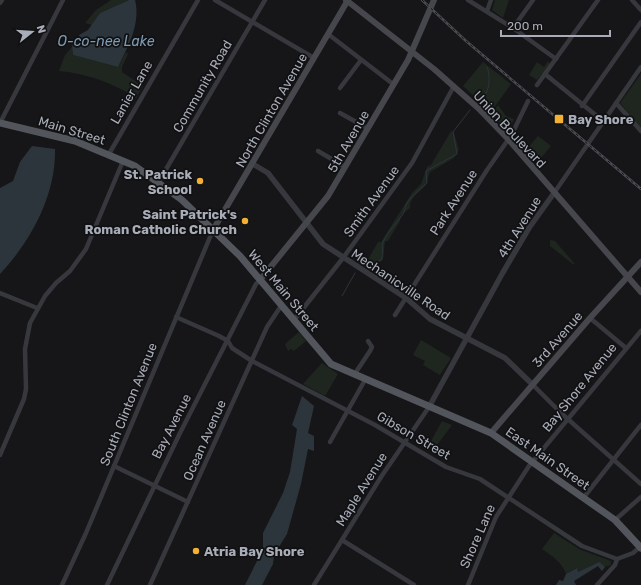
<svg xmlns="http://www.w3.org/2000/svg" width="641" height="585" viewBox="0 0 641 585" font-family="Rubik,sans-serif">
<rect width="100%" height="100%" fill="#161618"/>
<g fill="#1e261f">
<polygon points="111,0 129,0 100,13 92,25 85,23 96,10"/>
<polygon points="495,0 509,0 503,18 492,10"/>
<path d="M 72,47 L 73,55 L 118,67 L 126,52 L 128,54 L 122,67 L 122,72 L 143,86 L 136,98 C 111,82 88,74 59,71 L 65,55 Z"/>
<polygon points="548,61 550,64 537,80 529,75 537,62 544,67"/>
<polygon points="483,62 511,84 491,112 463,86"/>
<polygon points="641,74 641,128 620,103"/>
<polygon points="498,105 506,116 514,119 509,129 505,129 491,114"/>
<path d="M 451,131 L 454,133 L 459,150 L 454,158 L 430,172 C 428,176 427,184 424,187 C 419,193 409,198 410,208 L 401,215 L 400,221 L 388,241 L 385,241 L 383,260 L 373,265 L 358,263 L 364,258 L 369,258 L 378,242 L 381,242 L 412,193 L 421,184 L 427,167 L 431,165 Z"/>
<polygon points="538,136 551,146 537,163 526,150"/>
<polygon points="550,240 555,241 574,263 574,265 550,246"/>
<polygon points="299,332 306,341 294,351 291,349 288,351 285,344"/>
<polygon points="421,340 451,358 440,375 423,365 425,361 413,355"/>
<polygon points="322,363 338,374 325,396 303,384"/>
<polygon points="442,421 452,425 437,445 431,441"/>
<path d="M 554,533 L 579,549 L 611,561 L 611,565 L 604,567 L 599,562 L 578,572 L 576,568 L 566,574 C 562,562 552,556 542,549 Z"/>
</g>
<g fill="#2c353c">
<path d="M 129,0 L 135,0 C 141,23 128,47 118,67 L 73,55 L 72,47 L 73,43 L 79,42 L 80,38 L 79,35 L 88,30 L 100,13 Z"/>
<path d="M 32,146 L 55,149 C 56,195 31,241 0,274 L 0,188 L 13,181 L 20,162 Z"/>
<polygon points="302,396 314,406 308,433 314,436 314,451 308,449 301,484 287,534 274,555 273,564 262,585 245,585 263,549 263,533 283,493 290,472 297,429 292,425"/>
<polygon points="599,562 605,567 602,571 598,566 574,581 576,585 556,585 559,580 563,581 566,574 577,568 578,572"/>
</g>
<g fill="none" stroke-linecap="round" stroke-linejoin="round">
<g stroke="#2c353c" stroke-width="1">
<path d="M 479,100 C 481,97 484,95 486,93 C 490,86 490,74 487,67"/>
<path d="M 361,264 L 367,260 L 374,263 L 381,260 C 384,254 381,248 383,242 C 388,231 397,223 403,214 C 405,211 405,208 406,205 C 411,196 419,190 427,183 L 426,171 L 457,154 L 453,132 L 470,110"/>
<polyline points="342,296 355,273"/>
<polyline points="599,563 604,567"/>
</g>
<g stroke="#37383d" stroke-width="4.5">
<polyline points="215,0 314,58"/>
<polyline points="468,0 513,28 556,59"/>
<polyline points="632,0 641,10"/>
<polyline points="0,3 2,0"/>
<polyline points="487,11 491,0"/>
<polyline points="513,28 533,0"/>
<polyline points="328,34 393,84"/>
<polyline points="545,74 603,121"/>
<polyline points="537,85 598,0"/>
<polyline points="340,88 361,60"/>
<polyline points="616,103 641,131"/>
<polyline points="582,106 641,22"/>
<polyline points="340,113 367,128"/>
<polyline points="0,123 63,0"/>
<polyline points="318,151 345,167"/>
<polyline points="109,154 198,0"/>
<polyline points="158,183 265,0"/>
<polyline points="554,193 641,67"/>
<polyline points="0,293 37,308"/>
<polyline points="395,315 487,170 512,134 528,101"/>
<polyline points="176,317 219,336 228,341 232,348 252,361 375,425 446,467 480,479 582,546 617,559 633,553 640,547"/>
<polyline points="590,318 626,348"/>
<polyline points="294,320 343,258 412,163 454,86"/>
<polyline points="354,375 370,351 372,347 368,341"/>
<polyline points="532,384 561,413 641,484"/>
<polyline points="330,442 365,380"/>
<polyline points="0,455 24,399 26,389 25,349 30,323 45,296 56,283 70,271 86,249 123,161"/>
<polyline points="114,466 188,502"/>
<polyline points="584,497 641,425"/>
<polyline points="615,520 641,497"/>
<polyline points="342,540 414,585"/>
<polyline points="62,585 86,533 213,230"/>
<polyline points="107,585 180,433 256,284 260,280"/>
<polyline points="150,585 267,327 281,306"/>
<polyline points="314,585 381,477 429,407"/>
<polyline points="468,585 496,517 529,466 641,331"/>
<polyline points="597,585 615,565 617,559"/>
</g>
<g stroke="#37383d" stroke-width="5.5">
<polyline points="253,164 268,173 323,244 406,298 430,319 505,358 532,384"/>
<polyline points="429,407 502,274 529,228 554,193"/>
</g>
<g stroke="#45474d" stroke-width="6">
<polyline points="346,0 434,69 478,108 509,140 641,292"/>
<polyline points="213,230 348,0"/>
<polyline points="260,280 328,196 408,60 434,0"/>
<polyline points="491,433 590,318 641,262"/>
</g>
<polyline stroke="#53555c" stroke-width="7" points="0,123 75,141 135,166 182,200 240,256 331,364 491,433 615,520 641,548"/>
<g stroke="#4a4c52" stroke-width="2.5">
<polyline id="rail" points="422,0 466,41 641,189"/>
</g>
<use href="#rail" stroke="#111113" stroke-width="1" stroke-dasharray="3" stroke-linecap="butt"/>
</g>
<g fill="#f2b134" stroke="#111113" stroke-width="1.5">
<rect x="554" y="114" width="10" height="10" rx="2"/>
<circle cx="200" cy="181" r="4"/>
<circle cx="245" cy="221" r="4"/>
<circle cx="196" cy="551" r="4"/>
</g>
<g text-anchor="middle" stroke-width="3.5" stroke-linejoin="round" paint-order="stroke">
<g font-size="13" fill="#a8adb8" stroke="#111113">
<text transform="translate(202 86) rotate(-60)" y="5">Community Road</text>
<text transform="translate(131 92) rotate(-60)" y="5">Lanier Lane</text>
<text transform="translate(271 110) rotate(-60)" y="5">North Clinton Avenue</text>
<text transform="translate(510 129) rotate(47)" y="5">Union Boulevard</text>
<text transform="translate(72 130) rotate(17)" y="5">Main Street</text>
<text transform="translate(348 141) rotate(-60)" y="5">5th Avenue</text>
<text transform="translate(371 201) rotate(-54)" y="5">Smith Avenue</text>
<text transform="translate(453 202) rotate(-57)" y="5">Park Avenue</text>
<text transform="translate(519 227) rotate(-58)" y="5">4th Avenue</text>
<text transform="translate(401 284) rotate(34)" y="5">Mechanicville Road</text>
<text transform="translate(284 290) rotate(50)" y="5">West Main Street</text>
<text transform="translate(557 339) rotate(-49)" y="5">3rd Avenue</text>
<text transform="translate(579 387) rotate(-51)" y="5">Bay Shore Avenue</text>
<text transform="translate(128 404) rotate(-68)" y="5">South Clinton Avenue</text>
<text transform="translate(171 426) rotate(-63)" y="5">Bay Avenue</text>
<text transform="translate(414 435) rotate(30)" y="5">Gibson Street</text>
<text transform="translate(204 440) rotate(-66)" y="5">Ocean Avenue</text>
<text transform="translate(548 458) rotate(35)" y="5">East Main Street</text>
<text transform="translate(361 489) rotate(-58)" y="5">Maple Avenue</text>
<text transform="translate(477 536) rotate(-66)" y="5">Shore Lane</text>
</g>
<g font-size="13" font-weight="bold" fill="#a8adb8" stroke="#111113" text-anchor="start">
<text x="568" y="124">Bay Shore</text>
<text x="192" y="179" text-anchor="end">St. Patrick<tspan x="192" dy="15">School</tspan></text>
<text x="237" y="219" text-anchor="end">Saint Patrick's<tspan x="237" dy="15">Roman Catholic Church</tspan></text>
<text x="204" y="556">Atria Bay Shore</text>
</g>
<g font-size="14" font-style="italic" fill="#7f9bb3" stroke="#111113">
<text x="106" y="46">O-co-nee Lake</text>
</g>
</g>
<g transform="translate(32 32) rotate(73)" stroke="#111113" stroke-width="3" paint-order="stroke">
<path d="M0-3L7 15L0 10L-7 15Z" fill="#a8adb8"/>
<text y="-6" font-size="11" font-weight="bold" text-anchor="middle" fill="#a8adb8">N</text>
</g>
<path d="M501 30v6h109v-6" fill="none" stroke="#a8adb8" stroke-width="2"/>
<text x="507" y="30" font-size="12" fill="#a8adb8" stroke="#111113" stroke-width="3" paint-order="stroke">200 m</text>
</svg>
